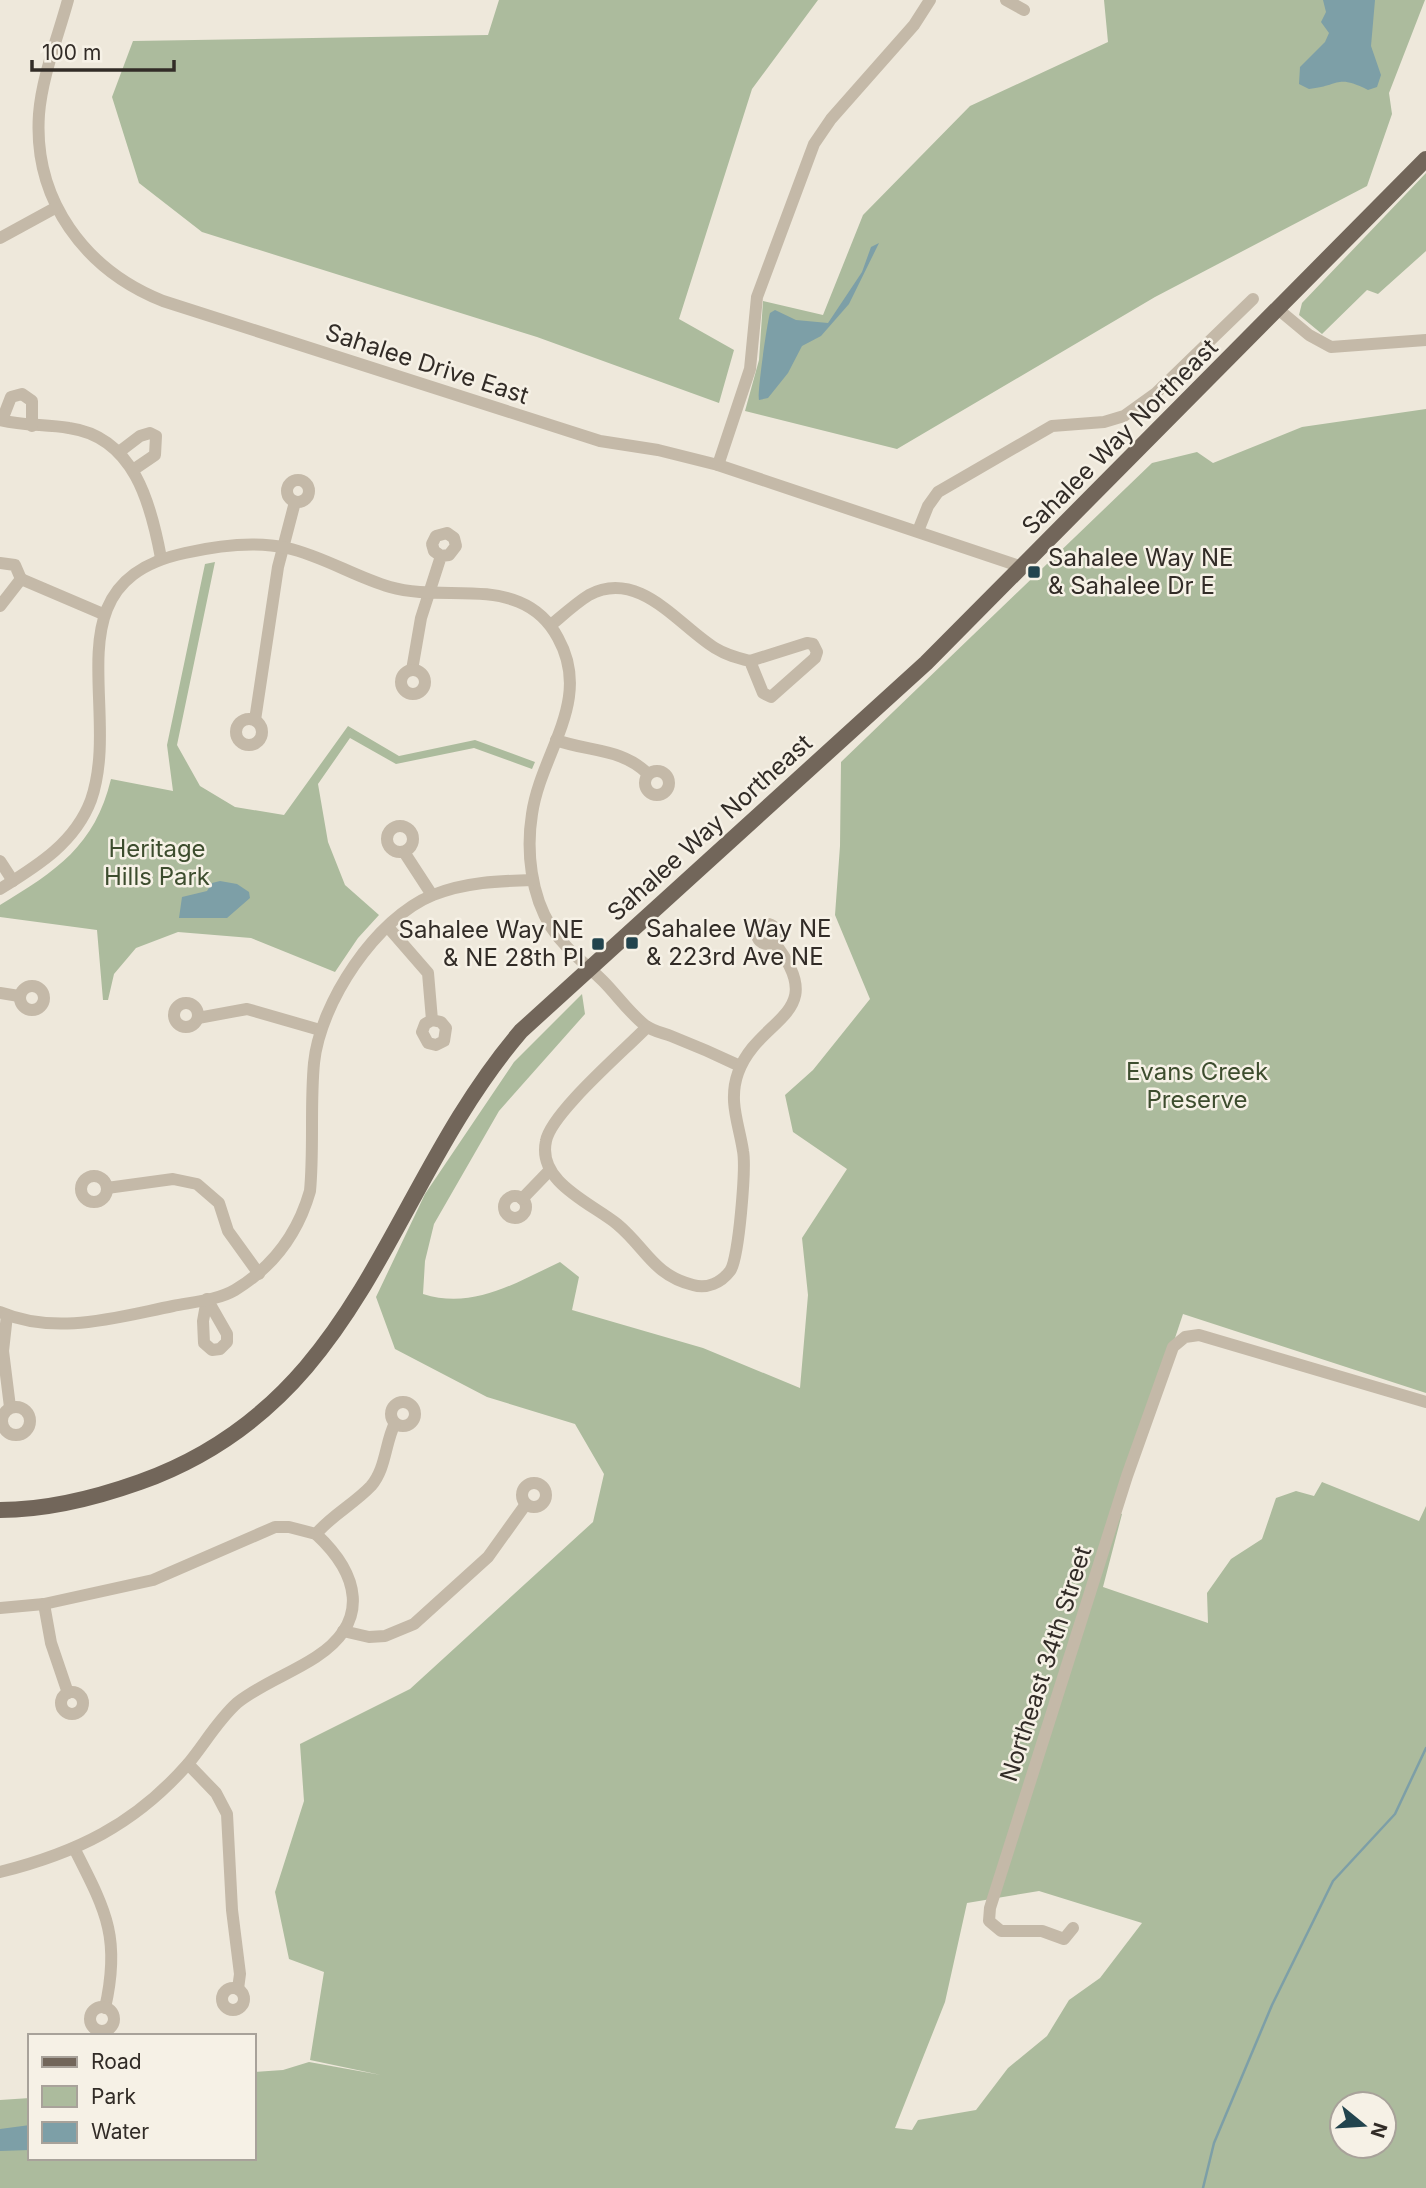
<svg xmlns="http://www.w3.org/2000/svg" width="1426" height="2188" viewBox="0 0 1426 2188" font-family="Inter,sans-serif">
<rect width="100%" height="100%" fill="#eee8db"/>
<g fill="#acbb9d" fill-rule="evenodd">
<polygon points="499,0 818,0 752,89 679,319 734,350 719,403 537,337 202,232 139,183 112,97 133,41 488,35"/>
<polygon points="1104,0 1425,0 1389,93 1392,114 1367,186 1155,297 897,449 745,411 759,360 763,301 823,315 863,215 970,106 1108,42"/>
<polygon points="1426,173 1426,251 1378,294 1367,290 1322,334 1299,315 1302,303"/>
<path d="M 1426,409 L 1426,1393 L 1183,1314 L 1117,1512 L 1122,1514 L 1103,1587 L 1208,1623 L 1207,1593 L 1231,1559 L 1262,1539 L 1276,1498 L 1296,1491 L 1314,1496 L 1322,1482 L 1419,1521 L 1426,1506 L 1426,2188 L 0,2188 L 0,2100 L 30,2098 L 30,2158 L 254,2158 L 254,2072 L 283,2070 L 309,2062 L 381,2075 L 310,2060 L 324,1972 L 289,1959 L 275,1892 L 304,1801 L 300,1744 L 410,1689 L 593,1522 L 604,1474 L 575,1424 L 487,1397 L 395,1349 L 376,1297 L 425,1194 L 514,1062 L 582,994 L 585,1014 L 499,1111 L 434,1224 L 425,1261 L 423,1294 C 473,1310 515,1283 560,1262 L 579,1277 L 572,1310 L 703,1348 L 800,1388 L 808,1295 L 802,1238 L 847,1169 L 793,1132 L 785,1095 L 813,1070 L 870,999 L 835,915 L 840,846 L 841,762 L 1152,463 L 1197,452 L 1213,463 L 1302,427 ZM 1039,1891 L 1142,1923 L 1100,1978 L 1069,2000 L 1047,2036 L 1008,2068 L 976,2110 L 918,2120 L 912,2130 L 895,2128 L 945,2002 L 967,1903 ZM 1342,2104 L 1384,2104 L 1384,2146 L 1342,2146 Z"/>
<path d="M 215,562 L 177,745 L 200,786 L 235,807 L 284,815 L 348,726 L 399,756 L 475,740 L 535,762 L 532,769 L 474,748 L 396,764 L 350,738 L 318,784 L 328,842 L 345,885 L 379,915 L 358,938 L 335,972 L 251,938 L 178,932 L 136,948 L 114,974 L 108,1000 L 103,1000 L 97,930 L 0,917 L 0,905 C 56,871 95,846 111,779 L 173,791 L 167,745 L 205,564 Z"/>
</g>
<g fill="#7d9fa7">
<path d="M 1323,0 L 1375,0 L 1371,46 L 1381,75 L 1377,87 L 1368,90 C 1336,74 1340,86 1309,89 L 1299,84 L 1300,67 L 1325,42 L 1329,33 L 1321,22 L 1326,12 Z"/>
<path d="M 879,243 L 849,304 L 821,336 L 802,346 L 788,373 L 768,398 L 759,400 C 757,394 767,323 770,313 L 775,310 L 796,320 L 828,323 L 862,272 L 871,247 Z"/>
<polygon points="220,881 237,884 249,892 250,898 227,918 179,918 182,897 207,891 212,883"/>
<polygon points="30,2125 30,2150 0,2151 0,2129"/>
</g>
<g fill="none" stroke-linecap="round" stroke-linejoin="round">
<polyline stroke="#7d9fa7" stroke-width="2.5" points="1203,2188 1214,2143 1272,2005 1333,1881 1395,1814 1426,1748"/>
<g stroke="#c4b9a8" stroke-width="12">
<path d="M 68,0 C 58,37 42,76 39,114 C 33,200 85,270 163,301 L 600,441 L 658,450 L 718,465 L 1022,567"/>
<polyline points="1006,0 1024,10"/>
<polyline points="0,238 55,208"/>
<polyline points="1279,310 1309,335 1331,347 1426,340"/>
<path d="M 0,420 C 23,426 46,424 69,428 C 134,437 151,504 161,558"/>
<polyline points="2,420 11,397 22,394 32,401 32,426"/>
<polyline points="119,452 140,436 150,433 156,436 155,455 133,470"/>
<polyline points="718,465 750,369 757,297 814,144 831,119 914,25 930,0"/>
<circle cx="298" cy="491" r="11"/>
<polyline points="918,531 928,506 938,492 1052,426 1104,422 1124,416 1156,393 1253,299"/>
<polyline points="0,563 15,565 21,579"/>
<polyline points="21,579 103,614"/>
<polyline points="0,606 21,579"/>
<path d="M 551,625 C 563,615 576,603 589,595 C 639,568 679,626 715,648 C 726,655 738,658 750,661 L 763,693 L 771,697 L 815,658 L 817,652 L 813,644 L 807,643 L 750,661"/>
<polyline points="412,670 421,618 441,556 434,551 432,544 436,536 447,533 454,538 456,546 449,555 441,556"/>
<circle cx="413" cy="682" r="12"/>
<circle cx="249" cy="732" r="13"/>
<polyline points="255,720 278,567 295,502"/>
<path d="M 556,740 C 589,752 622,748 648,774"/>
<circle cx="657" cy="783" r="12"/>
<circle cx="400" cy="839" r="13"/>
<polyline points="404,852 432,895"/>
<polyline points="0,861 13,881"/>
<path d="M 0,889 C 37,866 75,843 91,800 C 123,708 48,582 185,553 C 216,546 256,541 287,548 C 323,556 355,577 390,587 C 431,599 482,586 519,602 C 536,609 549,621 558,638 C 593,701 541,752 532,814 C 526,851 531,895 551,927 C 565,949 585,963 603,981 C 617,995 630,1014 646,1026 C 653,1031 663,1033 671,1036 C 694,1045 717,1055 740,1066"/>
<circle cx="767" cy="934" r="10"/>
<polyline points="388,927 428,973 432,1020 425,1024 422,1032 428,1043 436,1045 444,1041 446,1028 441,1022 432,1020"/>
<circle cx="32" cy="998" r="12"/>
<polyline points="0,993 19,996"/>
<circle cx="186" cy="1015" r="12"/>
<polyline points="198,1018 247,1009 320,1030"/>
<path d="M 647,1027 C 625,1050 551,1113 546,1141 C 537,1182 591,1203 617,1224 C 646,1248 653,1275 693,1285 C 707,1289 721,1283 730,1271 C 739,1260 746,1167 743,1151 C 739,1124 728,1101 738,1073 C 758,1016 833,1016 773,941"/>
<circle cx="94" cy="1189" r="13"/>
<polyline points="107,1188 173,1179 197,1184 219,1203 228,1231 259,1274"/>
<circle cx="515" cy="1207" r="11"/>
<polyline points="522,1199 550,1170"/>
<polygon points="207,1299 227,1334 227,1342 220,1349 212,1350 204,1343 203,1321"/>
<path d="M 0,1312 C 56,1336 117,1317 173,1306 C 193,1302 218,1300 235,1290 C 273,1267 298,1233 310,1191 C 314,1148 310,1105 314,1063 C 320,1003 376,918 433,895 C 466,882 498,881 533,880"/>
<polyline points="7,1315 3,1351 10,1407"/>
<circle cx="403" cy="1414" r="12"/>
<circle cx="16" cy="1421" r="14"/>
<circle cx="534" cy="1495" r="12"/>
<polyline points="44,1604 51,1643 68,1693"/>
<path d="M 0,1608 L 44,1604 L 153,1580 L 275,1527 L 289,1527 L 316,1534 C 332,1515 354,1504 371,1486 C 386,1469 385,1443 395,1423"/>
<polyline points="343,1631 369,1637 385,1636 414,1624 488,1557 526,1504"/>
<circle cx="72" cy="1703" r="11"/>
<polyline points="188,1764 216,1793 227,1814 232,1910 240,1974 238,1989"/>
<path d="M 75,1850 C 106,1911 121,1938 105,2008"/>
<path d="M 0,1872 C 76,1853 134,1825 187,1765 C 204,1745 217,1721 237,1703 C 261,1684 290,1674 316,1657 C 371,1621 359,1574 316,1534"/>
<polyline points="1073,1928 1064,1939 1042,1931 1001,1931 989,1921 990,1908 1127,1476 1173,1347 1185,1337 1199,1335 1426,1402"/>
<circle cx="233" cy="1999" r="11"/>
<circle cx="102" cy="2019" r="12"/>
</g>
<path stroke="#72665a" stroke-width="16" d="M 0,1510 C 48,1510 95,1498 140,1482 C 364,1402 385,1190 521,1031 L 926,663 L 1426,159"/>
</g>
<g fill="#22444e" stroke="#f6f1e6" stroke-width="2.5">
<rect x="1027" y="565" width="14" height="14" rx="3.5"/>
<rect x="625" y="936" width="14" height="14" rx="3.5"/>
<rect x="591" y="937" width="14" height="14" rx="3.5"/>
</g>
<g text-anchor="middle" stroke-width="5" stroke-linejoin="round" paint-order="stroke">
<g font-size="24" fill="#322c27" stroke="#f6f1e6">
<text transform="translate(427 364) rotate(18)" y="8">Sahalee Drive East</text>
<text transform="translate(1120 437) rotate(-45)" y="8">Sahalee Way Northeast</text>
<text transform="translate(710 828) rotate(-42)" y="8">Sahalee Way Northeast</text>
<text transform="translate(1046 1664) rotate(-72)" y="8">Northeast 34th Street</text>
</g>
<g font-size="24" fill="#322c27" stroke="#f6f1e6" text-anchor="start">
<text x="1048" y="566">Sahalee Way NE<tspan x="1048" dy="28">&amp; Sahalee Dr E</tspan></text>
<text x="646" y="937">Sahalee Way NE<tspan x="646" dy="28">&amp; 223rd Ave NE</tspan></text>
<text x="584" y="938" text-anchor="end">Sahalee Way NE<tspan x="584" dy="28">&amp; NE 28th Pl</tspan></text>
</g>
<g font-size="24" fill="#3d4d2e" stroke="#f6f1e6">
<text x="157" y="857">Heritage<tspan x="157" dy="28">Hills Park</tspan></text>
<text x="1197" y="1080">Evans Creek<tspan x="1197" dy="28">Preserve</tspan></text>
</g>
</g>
<rect x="28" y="2034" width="228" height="126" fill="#f6f1e6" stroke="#a8a29a" stroke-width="2"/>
<rect x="42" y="2057" width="35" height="10" fill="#72665a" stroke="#a8a29a" stroke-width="2"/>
<text x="91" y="2069" font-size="21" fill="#322c27">Road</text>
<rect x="42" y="2086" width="35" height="21" fill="#acbb9d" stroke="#a8a29a" stroke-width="2"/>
<text x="91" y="2104" font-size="21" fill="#322c27">Park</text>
<rect x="42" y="2122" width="35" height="21" fill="#7d9fa7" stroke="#a8a29a" stroke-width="2"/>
<text x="91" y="2139" font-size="21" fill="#322c27">Water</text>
<g transform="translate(1363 2125) rotate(108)"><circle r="33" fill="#f6f1e6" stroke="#a8a29a" stroke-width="2"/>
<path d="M0-5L12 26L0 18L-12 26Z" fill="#22444e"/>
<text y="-10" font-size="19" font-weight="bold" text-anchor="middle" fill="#322c27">N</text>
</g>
<path d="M32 60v10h142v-10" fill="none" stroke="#322c27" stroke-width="3.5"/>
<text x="42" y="60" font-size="21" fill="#322c27" stroke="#f6f1e6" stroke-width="5" paint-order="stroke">100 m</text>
</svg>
